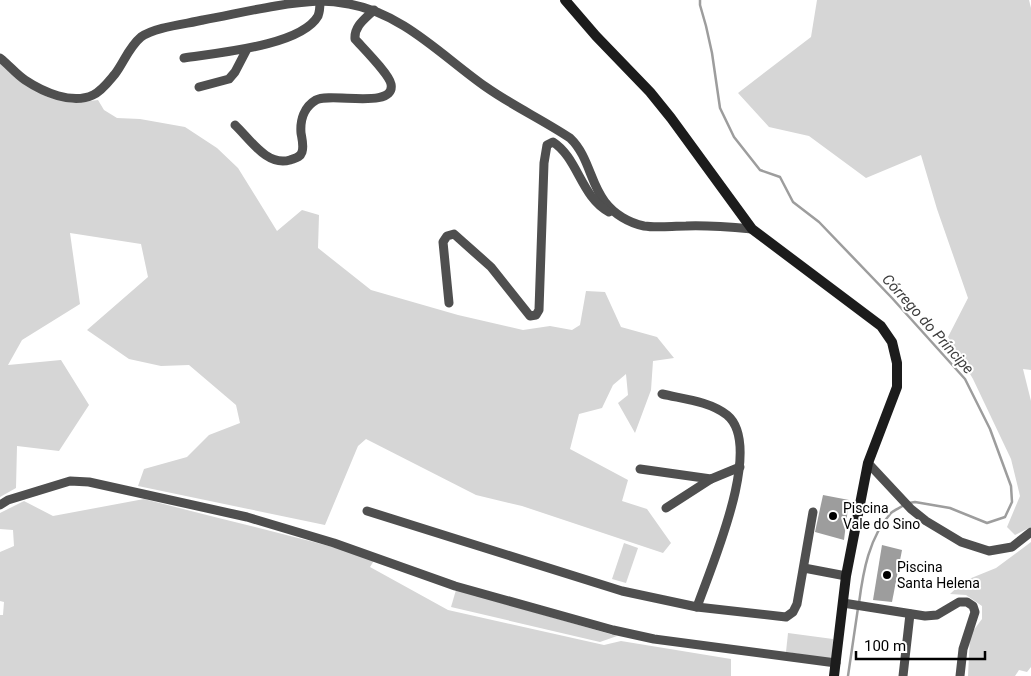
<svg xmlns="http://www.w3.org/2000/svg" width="1031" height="676" viewBox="0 0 1031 676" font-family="Roboto,sans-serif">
<rect width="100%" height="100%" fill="#fff"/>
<g fill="#d6d6d6">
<polygon points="817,0 1029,0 1031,8 1031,370 1023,369 1031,401 1031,527 1015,535 1007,527 1020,496 1011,459 973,379 948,337 968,298 937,209 921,155 866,178 809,136 769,127 738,93 811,37"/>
<polygon points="0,59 47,97 73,103 98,100 104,110 117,118 140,119 185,127 217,148 238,168 277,231 302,210 319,215 318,248 371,290 458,315 523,330 550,326 572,330 580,325 586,291 605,292 621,327 657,337 674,358 653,361 651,390 635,433 618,403 628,395 626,374 613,385 602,408 579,414 570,449 628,480 622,501 647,509 671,543 663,553 522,506 476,495 366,439 358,446 325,525 138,486 144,469 187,457 209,435 240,423 236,405 189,365 161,366 129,359 87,330 148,277 141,244 70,233 80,304 22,340 8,365 61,360 89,405 59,451 17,446 16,488 0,497"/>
<path d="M 144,499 C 221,519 299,537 375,559 L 370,567 L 448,610 L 604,645 L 621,641 L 731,659 L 731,676 L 0,676 L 0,615 L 3,615 L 4,602 L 0,601 L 0,552 L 14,546 L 13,530 L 0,529 L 0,513 L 24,501 L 53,516 Z"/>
<polygon points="1031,542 1031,667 1027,672 1019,670 1015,676 968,676 970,635 982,619 982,606 966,595 950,594 964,581 996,568"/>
<polygon points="624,543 638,548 626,583 612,579"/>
<polygon points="456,590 617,636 600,642 451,607"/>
<polygon points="788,633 833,639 832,659 786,652"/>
</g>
<g fill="#9d9d9d">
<polygon points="823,495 849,500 844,540 815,532"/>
<polygon points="882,545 902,550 892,602 873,600"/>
</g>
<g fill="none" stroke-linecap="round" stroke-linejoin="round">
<g stroke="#9d9d9d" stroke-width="2.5">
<polyline points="700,0 700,5 706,26 712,53 720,108 734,137 760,170 780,177 793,202 819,222 892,298 965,379 990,429 1011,486 1012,502 1005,517 987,523 950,508 915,502 909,503"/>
<path d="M 859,603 C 863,572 869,537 891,513 C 894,510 900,508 904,505"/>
<polyline points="848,676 858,608"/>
</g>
<g stroke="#4f4f4f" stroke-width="9">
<path d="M 0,58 C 9,65 16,74 25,80 C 43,92 72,105 93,95 C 102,91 109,81 115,74 C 124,62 129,47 141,37 C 155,27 186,24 203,20 C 241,13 280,3 319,1 C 328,1 339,2 349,4 C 403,13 443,57 486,87 C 513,106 543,120 570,138 C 589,156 590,183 605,202 C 614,214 629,223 644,226 C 657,228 672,226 686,226 C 708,225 730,227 752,229"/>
<path d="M 184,58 C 216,53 301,46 318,16 C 320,11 320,7 320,1"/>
<polyline points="199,87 229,79 235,72 247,49"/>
<path d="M 235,125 C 250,139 267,167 290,160 C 295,158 300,158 302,152 C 304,146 302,139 301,133 C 300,120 304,107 316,100 C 331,92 396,110 391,84 C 389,74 363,48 355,39 C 354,26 365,19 374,10"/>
<path d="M 449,303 L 443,242 L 447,236 L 454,234 L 491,267 L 530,316 L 536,315 L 539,310 L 544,163 L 547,145 L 553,142 C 578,158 581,197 609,212"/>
<path d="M 662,394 C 683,399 709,401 727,415 C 765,446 710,569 697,607"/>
<polyline points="868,463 911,509 926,521 961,542 989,551 1012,547 1031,532"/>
<polyline points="640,469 711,479 740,467"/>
<polyline points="0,505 8,500 70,481 89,482 247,517 334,543 455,586 613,630 654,639 836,663"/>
<polyline points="666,508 711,479"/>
<polyline points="367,511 622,591 697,607 786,617 793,612 797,604 813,512"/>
<polyline points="804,568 846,576"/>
<polyline points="843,603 925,616 937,615 959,602 967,602 973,606 975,612 963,649 960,676"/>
<polyline points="903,676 910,614"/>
</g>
<polyline stroke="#1c1c1c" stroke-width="10" points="565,0 596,36 650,92 671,118 752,229 881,326 892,342 897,363 897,387 868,463 846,576 834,676"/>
</g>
<g fill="#000" stroke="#fff" stroke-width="2">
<circle cx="833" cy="516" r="5"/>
<circle cx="887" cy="575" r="5"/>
</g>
<g text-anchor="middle" stroke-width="4" stroke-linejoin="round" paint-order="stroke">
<g font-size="14" fill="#000" stroke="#fff" text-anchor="start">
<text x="843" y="513">Piscina<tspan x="843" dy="16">Vale do Sino</tspan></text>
<text x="897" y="572">Piscina<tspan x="897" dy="16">Santa Helena</tspan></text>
</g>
<g font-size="15" font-style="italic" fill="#3e3e3e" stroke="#fff">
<text transform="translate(928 324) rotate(48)" y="5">Córrego do Príncipe</text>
</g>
</g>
<path d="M856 651v8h129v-8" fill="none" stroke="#000000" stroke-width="2.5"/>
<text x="864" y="651" font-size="15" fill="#000000" stroke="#ffffff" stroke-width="4" paint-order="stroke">100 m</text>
</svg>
